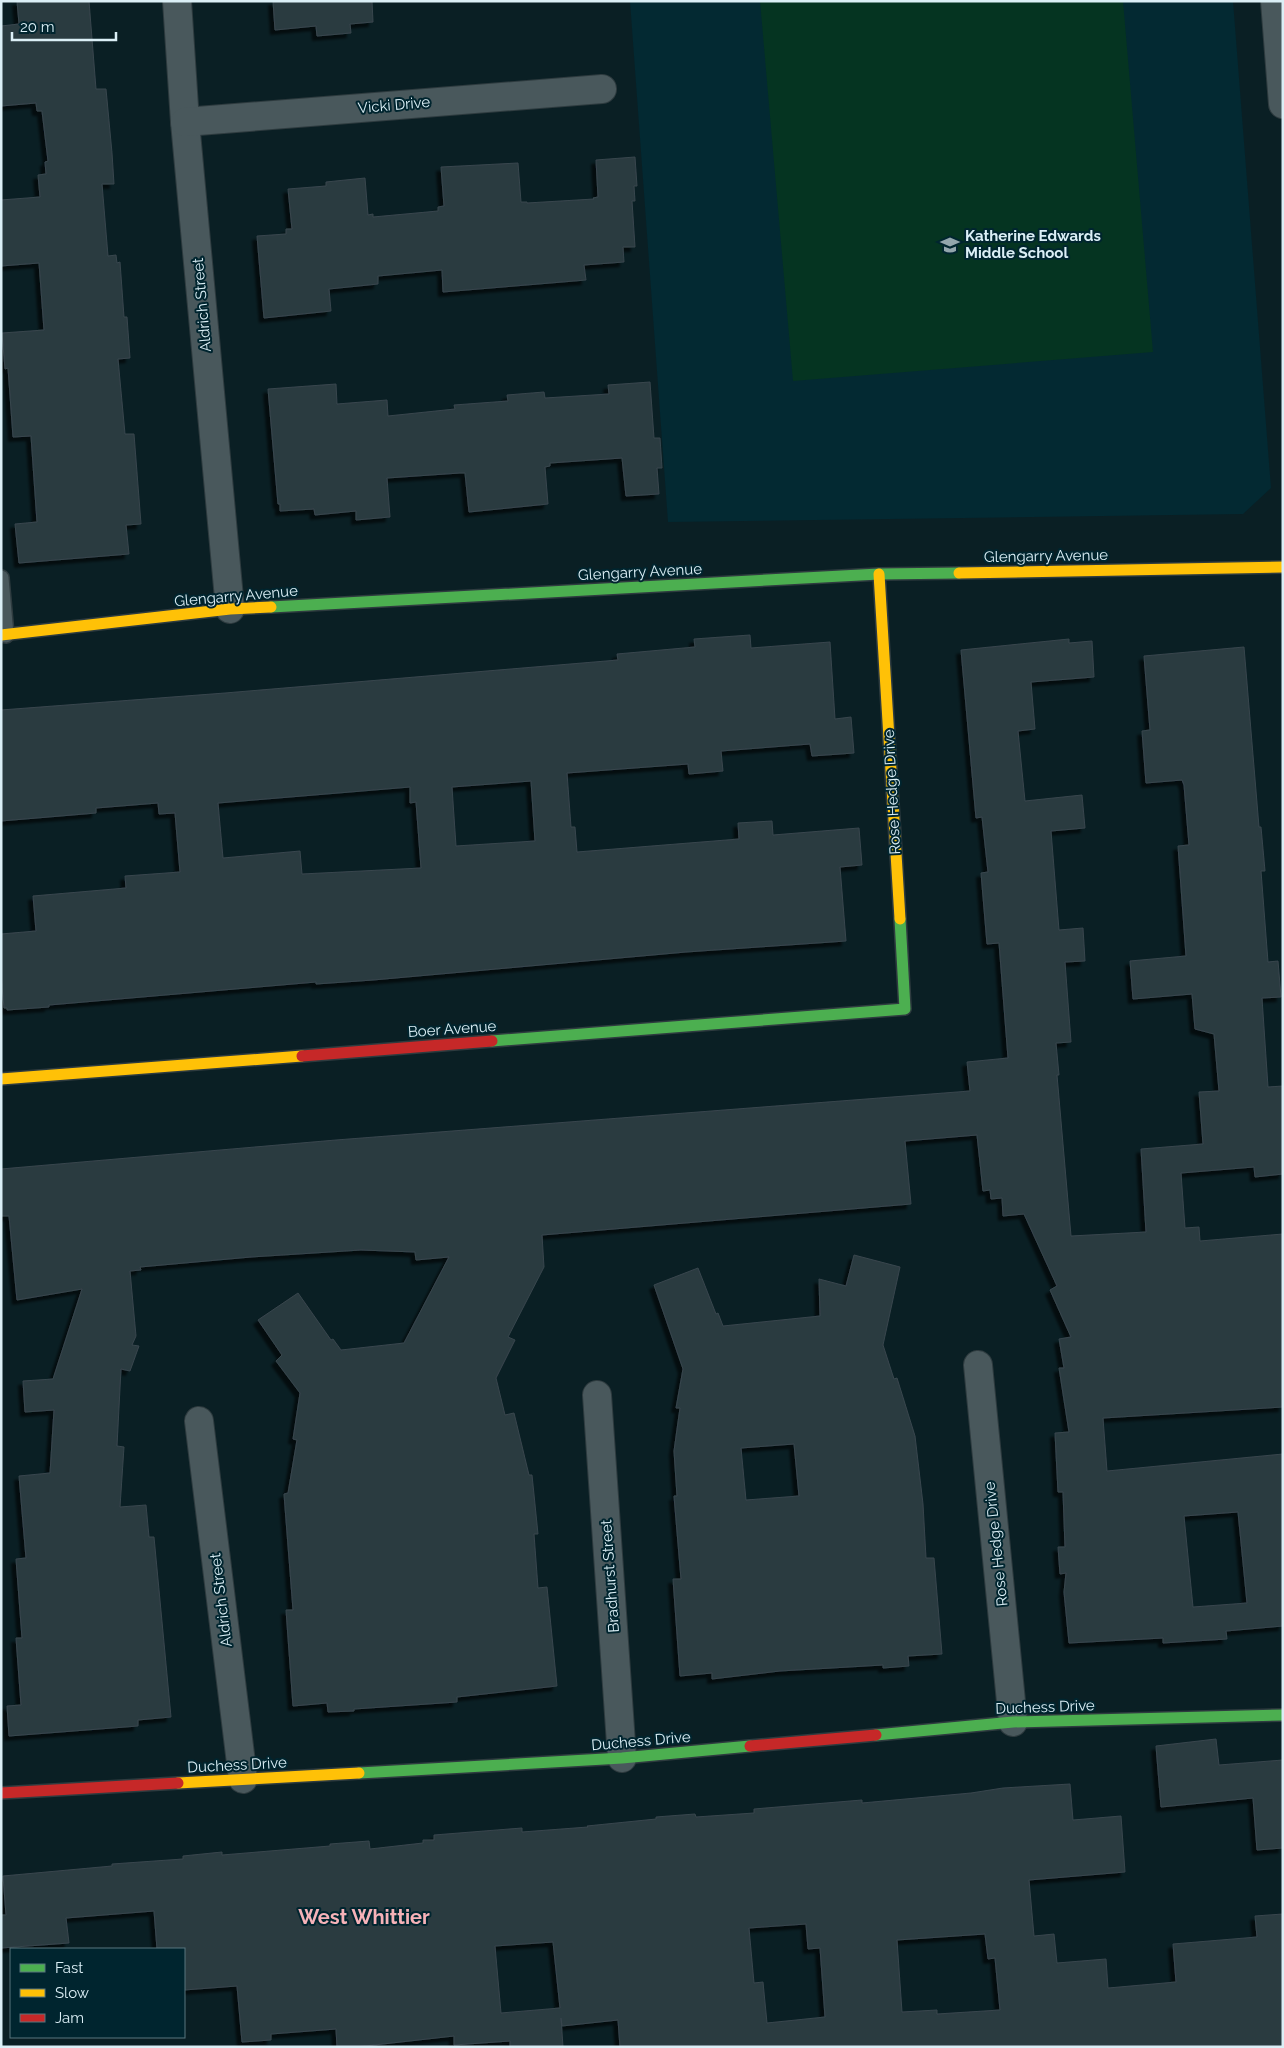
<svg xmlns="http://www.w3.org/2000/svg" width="1284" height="2048" viewBox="0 0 1284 2048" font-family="Raleway,sans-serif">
<defs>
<filter id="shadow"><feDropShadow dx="-4.5" dy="4.5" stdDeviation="1" flood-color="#0009"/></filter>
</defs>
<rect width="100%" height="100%" fill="#0a1f24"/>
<polygon fill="#032932" points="630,1 1233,1 1271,488 1243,514 668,522"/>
<polygon fill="#053421" points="760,1 1123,1 1153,352 793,381"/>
<g fill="#2c3a41" stroke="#38464d" fill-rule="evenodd" filter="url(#shadow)">
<polygon points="17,1 89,1 96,89 106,89 112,153 114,184 102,184 108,256 116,255 117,263 120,262 124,317 127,317 130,358 118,359 125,434 134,434 141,524 126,525 129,554 19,563 15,524 37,522 31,436 13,437 8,368 5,369 2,333 44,330 39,263 1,266 1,200 40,197 38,175 46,174 45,162 48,161 42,111 37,111 36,103 1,106 1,26 19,24"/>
<polygon points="273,1 372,1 373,22 350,24 351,33 317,36 316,26 275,30"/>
<polygon points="635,157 637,186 634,186 635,201 632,201 635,247 623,247 624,262 584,265 586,280 443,292 442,270 378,276 378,284 329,289 331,311 264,318 257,236 286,234 286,229 292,229 288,189 326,186 326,182 365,178 368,215 373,214 373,217 438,211 438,207 444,206 441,167 518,163 521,202 527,202 527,203 594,199 593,198 598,197 596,160"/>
<polygon points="650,382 654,438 660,438 662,468 657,468 659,494 626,496 622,458 550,463 550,466 545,467 548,504 469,512 465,473 460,473 387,478 390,517 356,520 356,511 315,515 314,509 280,511 280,504 278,504 268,389 336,384 337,404 387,400 388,416 455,409 454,405 508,401 507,395 544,392 545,398 609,394 608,385"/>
<path d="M 750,635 L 751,648 L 830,642 L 835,719 L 851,717 L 854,753 L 812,756 L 810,744 L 721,751 L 723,771 L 689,774 L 688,764 L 567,773 L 571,827 L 575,827 L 577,852 L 739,839 L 738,823 L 772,821 L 773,835 L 859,828 L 862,865 L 840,867 L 846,941 L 686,952 L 373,980 L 316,984 L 316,982 L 49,1005 L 49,1007 L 7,1010 L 7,1008 L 4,1008 L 1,974 L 1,934 L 36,931 L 33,896 L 126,888 L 125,876 L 180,872 L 175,813 L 159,814 L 158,803 L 96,808 L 96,813 L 1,821 L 1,710 L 225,693 L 618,660 L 617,654 L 695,647 L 694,639 ZM 531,781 L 535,841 L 456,846 L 452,787 ZM 410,787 L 410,803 L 416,802 L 421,868 L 302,874 L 300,851 L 223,858 L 218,803 Z"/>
<path d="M 1069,639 L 1069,643 L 1092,641 L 1094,677 L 1031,682 L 1035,729 L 1018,731 L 1025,801 L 1082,795 L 1085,828 L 1051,831 L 1059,930 L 1083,928 L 1085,961 L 1065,962 L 1071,1042 L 1056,1043 L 1059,1075 L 1057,1075 L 1071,1236 L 1146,1232 L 1141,1149 L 1203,1144 L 1199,1092 L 1219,1091 L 1214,1034 L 1195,1029 L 1192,994 L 1133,999 L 1130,961 L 1186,956 L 1178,846 L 1189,845 L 1184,785 L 1182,780 L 1146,783 L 1142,731 L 1150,730 L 1144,656 L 1244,647 L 1259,827 L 1261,827 L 1265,871 L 1261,871 L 1268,962 L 1278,961 L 1281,997 L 1262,998 L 1268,1087 L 1283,1086 L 1283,1174 L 1255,1177 L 1254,1167 L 1181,1173 L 1185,1228 L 1199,1227 L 1200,1241 L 1283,1234 L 1283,1407 L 1103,1418 L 1107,1471 L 1283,1454 L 1283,1626 L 1226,1631 L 1227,1639 L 1163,1643 L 1163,1638 L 1069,1643 L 1064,1592 L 1066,1573 L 1060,1574 L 1058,1547 L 1065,1547 L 1063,1492 L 1058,1492 L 1055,1433 L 1069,1432 L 1059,1368 L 1064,1368 L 1059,1339 L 1071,1337 L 1050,1290 L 1057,1286 L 1024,1214 L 1003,1216 L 1002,1198 L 991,1199 L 990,1190 L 983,1191 L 977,1135 L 905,1141 L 911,1204 L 542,1235 L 544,1267 L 508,1337 L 515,1340 L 496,1378 L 505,1415 L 514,1413 L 529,1475 L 532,1475 L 538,1534 L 534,1534 L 538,1588 L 547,1587 L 557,1686 L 457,1697 L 457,1702 L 354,1709 L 354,1711 L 328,1712 L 327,1703 L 293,1706 L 286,1610 L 293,1610 L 284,1494 L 288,1493 L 297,1440 L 293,1439 L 300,1393 L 276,1361 L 282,1355 L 258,1320 L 298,1293 L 331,1340 L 333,1339 L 341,1350 L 404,1343 L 449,1257 L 416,1260 L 415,1252 L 361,1250 L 251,1257 L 140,1267 L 141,1270 L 130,1271 L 136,1336 L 132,1345 L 139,1346 L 130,1371 L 121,1369 L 117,1446 L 124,1447 L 120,1507 L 146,1505 L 149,1537 L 154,1537 L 171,1717 L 138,1720 L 138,1726 L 9,1736 L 7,1706 L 21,1705 L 16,1638 L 22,1638 L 16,1559 L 26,1558 L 19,1476 L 50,1473 L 54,1410 L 25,1412 L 23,1381 L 53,1379 L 82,1289 L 17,1300 L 9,1216 L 1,1216 L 1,1169 L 336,1140 L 970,1091 L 967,1062 L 1008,1058 L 999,943 L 987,944 L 981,873 L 988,872 L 982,817 L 976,818 L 961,650 ZM 1238,1512 L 1247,1603 L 1193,1607 L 1184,1516 Z"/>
<path d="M 854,1255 L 900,1267 L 883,1345 L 894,1379 L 897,1378 L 915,1436 L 923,1504 L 926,1558 L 934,1558 L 942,1654 L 908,1656 L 909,1666 L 883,1668 L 883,1665 L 780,1671 L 712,1679 L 712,1673 L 680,1676 L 673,1579 L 681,1579 L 674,1496 L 677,1496 L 674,1451 L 680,1408 L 676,1408 L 683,1369 L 654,1285 L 698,1268 L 716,1314 L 718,1313 L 723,1326 L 820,1316 L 819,1279 L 846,1286 ZM 794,1444 L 799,1496 L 746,1500 L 741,1448 Z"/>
<polygon points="1216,1739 1219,1765 1283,1760 1283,1848 1257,1850 1253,1798 1161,1807 1156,1746"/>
<path d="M 1070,1784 L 1073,1820 L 1121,1816 L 1125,1872 L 1029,1880 L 1034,1936 L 1054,1934 L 1057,1963 L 1106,1959 L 1108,1988 L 1176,1982 L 1173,1944 L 1257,1937 L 1255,1916 L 1283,1914 L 1283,2047 L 620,2047 L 618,2020 L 562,2026 L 561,2018 L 563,2047 L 510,2047 L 510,2041 L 454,2045 L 454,2036 L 356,2047 L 337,2047 L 336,2029 L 271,2034 L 271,2040 L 242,2042 L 237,1986 L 184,1990 L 184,1949 L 157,1949 L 154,1911 L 66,1918 L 69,1943 L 1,1948 L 1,1915 L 6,1915 L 3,1876 L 112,1866 L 112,1864 L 183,1859 L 183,1856 L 222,1852 L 222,1855 L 330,1846 L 330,1844 L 369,1841 L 370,1849 L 423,1843 L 423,1840 L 434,1840 L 434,1835 L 522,1828 L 522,1832 L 588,1827 L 587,1826 L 656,1819 L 656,1817 L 695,1814 L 696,1817 L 754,1813 L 754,1809 L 862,1800 L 862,1803 L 971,1793 L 1003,1788 ZM 806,1924 L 808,1949 L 820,1948 L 825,2017 L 767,2023 L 763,1982 L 754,1983 L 749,1928 ZM 985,1934 L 988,1959 L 995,1958 L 1000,2010 L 937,2014 L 937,2010 L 902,2012 L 897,1940 ZM 553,1942 L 560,2008 L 501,2013 L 495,1946 Z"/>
</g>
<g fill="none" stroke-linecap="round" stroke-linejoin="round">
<g stroke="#2e3b3f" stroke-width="18">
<polyline id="lane" points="1,578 6,635"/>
</g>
<g stroke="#2e3b3f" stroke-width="30">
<g id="street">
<polyline points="177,1 185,122 230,609"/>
<polyline points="1275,1 1283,104"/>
<polyline points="185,122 602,89"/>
<polyline points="978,1365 1013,1722"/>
<polyline points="597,1395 622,1758"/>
<polyline points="199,1421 243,1779"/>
</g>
</g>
<g stroke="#2e3b3f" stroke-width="14">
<g id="fast">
<polyline points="271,607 879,574 959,573"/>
<polyline points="492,1041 905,1009 900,919"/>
<polyline points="876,1735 1013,1722 1283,1715"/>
<polyline points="359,1773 622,1758 750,1746"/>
</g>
</g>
<g stroke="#2e3b3f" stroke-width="14">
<g id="slow">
<polyline points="959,573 1283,567"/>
<polyline points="879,574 900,919"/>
<polyline points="1,635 230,609 271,607"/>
<polyline points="1,1079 302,1056"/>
<polyline points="178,1783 359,1773"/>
</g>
</g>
<g stroke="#2e3b3f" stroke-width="14">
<g id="jam">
<polyline points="302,1056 492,1041"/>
<polyline points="750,1746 876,1735"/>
<polyline points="1,1793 178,1783"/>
</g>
</g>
<use href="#lane" stroke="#49585c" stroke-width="15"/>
<use href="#street" stroke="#49585c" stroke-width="28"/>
<use href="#fast" stroke="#4caf50" stroke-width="11"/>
<use href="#slow" stroke="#ffc107" stroke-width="11"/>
<use href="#jam" stroke="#c62828" stroke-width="11"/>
</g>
<defs>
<g id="school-bare" transform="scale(1.5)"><path d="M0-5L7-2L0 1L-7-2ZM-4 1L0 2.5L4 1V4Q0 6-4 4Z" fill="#92a6ac" stroke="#00252f" stroke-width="2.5" paint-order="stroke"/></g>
</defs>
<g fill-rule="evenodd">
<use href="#school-bare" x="950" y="245"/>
</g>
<g text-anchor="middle" stroke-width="4" stroke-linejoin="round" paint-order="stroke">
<g font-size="15" fill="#dbeff6" stroke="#00252f">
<text transform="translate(394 105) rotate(-5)" y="5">Vicki Drive</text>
<text transform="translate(202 305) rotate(-95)" y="5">Aldrich Street</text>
<text transform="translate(1046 556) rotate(-1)" y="5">Glengarry Avenue</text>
<text transform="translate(640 572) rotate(-3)" y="5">Glengarry Avenue</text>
<text transform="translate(236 596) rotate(-5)" y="5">Glengarry Avenue</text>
<text transform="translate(892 792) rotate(-93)" y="5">Rose Hedge Drive</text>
<text transform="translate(452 1029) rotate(-4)" y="5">Boer Avenue</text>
<text transform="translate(996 1544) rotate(-96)" y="5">Rose Hedge Drive</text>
<text transform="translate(610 1576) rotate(-94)" y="5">Bradhurst Street</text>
<text transform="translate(221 1600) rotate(-97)" y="5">Aldrich Street</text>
<text transform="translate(1045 1707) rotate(-2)" y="5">Duchess Drive</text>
<text transform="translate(641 1741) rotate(-5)" y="5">Duchess Drive</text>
<text transform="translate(237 1765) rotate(-3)" y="5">Duchess Drive</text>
</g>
<g font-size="15" font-weight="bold" fill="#dbeff6" stroke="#00252f" text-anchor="start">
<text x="965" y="241">Katherine Edwards<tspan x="965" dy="17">Middle School</tspan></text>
</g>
<g font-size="20" font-weight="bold" fill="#f6b2b8" stroke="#00252f">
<text x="364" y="1924">West Whittier</text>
</g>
</g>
<rect width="1284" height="2048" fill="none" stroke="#dbeff6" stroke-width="5"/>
<rect x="10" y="1948" width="175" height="90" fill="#00252f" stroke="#58767f"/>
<rect x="20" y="1964" width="25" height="8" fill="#4caf50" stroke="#58767f"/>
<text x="55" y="1973" font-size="15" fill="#dbeff6">Fast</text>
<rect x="20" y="1989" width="25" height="8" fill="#ffc107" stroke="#58767f"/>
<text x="55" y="1998" font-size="15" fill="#dbeff6">Slow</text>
<rect x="20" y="2014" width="25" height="8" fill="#c62828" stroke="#58767f"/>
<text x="55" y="2023" font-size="15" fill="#dbeff6">Jam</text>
<path d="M12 32v8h104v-8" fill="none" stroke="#dbeff6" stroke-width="2.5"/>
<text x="20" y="32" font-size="15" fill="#dbeff6" stroke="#00252f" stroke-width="4" paint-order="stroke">20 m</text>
</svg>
